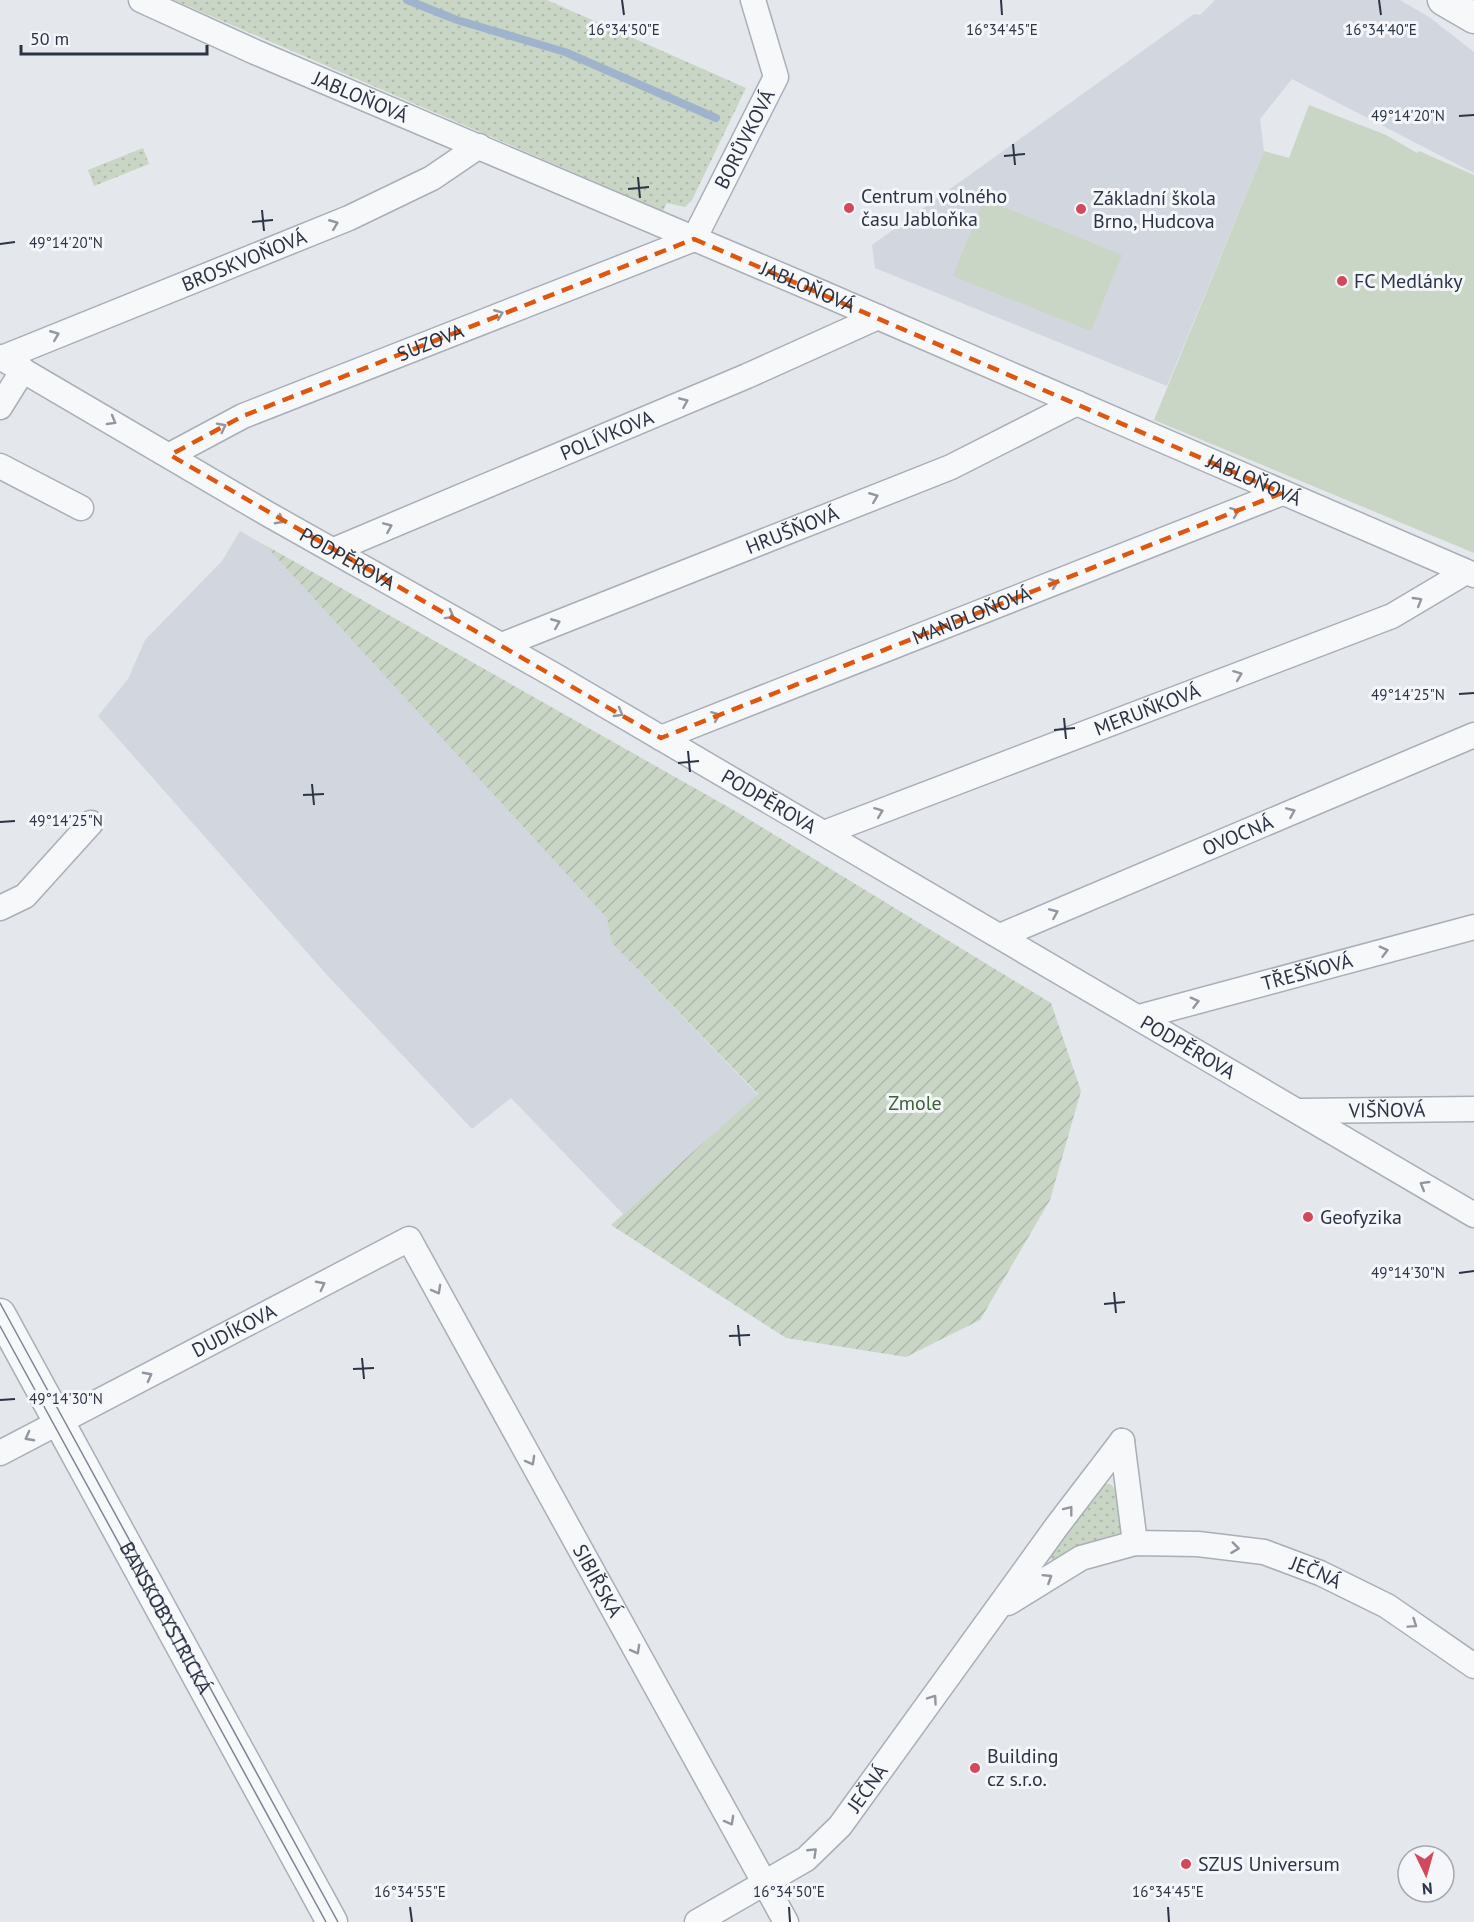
<svg xmlns="http://www.w3.org/2000/svg" width="1474" height="1922" viewBox="0 0 1474 1922" font-family="'PT Sans',sans-serif">
<defs>
<pattern id="grass-dots" width="8" height="8" patternUnits="userSpaceOnUse" patternTransform="scale(1.5)"><rect width="8" height="8" fill="#c9d6c5"/><path d="M2 2h.1M6 6h.1" fill="none" stroke="#adb8ab" stroke-width="1.8" stroke-linecap="round"/></pattern>
<pattern id="garden-furrows" width="10" height="10" patternUnits="userSpaceOnUse" patternTransform="scale(1.5)"><rect width="10" height="10" fill="#c9d6c5"/><path d="M-1 1l2-2M0 10L10 0M9 11l2-2" fill="none" stroke="#adb8ab"/></pattern>
</defs>
<rect width="100%" height="100%" fill="#e4e7ec"/>
<g fill="#d2d6de">
<polygon points="1215,0 1400,0 1429,17 1474,52 1474,173 1292,79 1260,119 1264,151 1167,386 875,268 872,245 1194,14 1200,15"/>
<polygon points="240,531 266,546 469,766 608,918 612,943 758,1095 623,1214 511,1098 472,1129 327,975 98,716 128,679 145,640 222,561"/>
</g>
<g fill="url(#grass-dots)">
<polygon points="174,0 547,0 746,88 692,200 685,207 667,203 663,211"/>
<polygon points="143,148 149,164 94,186 88,170"/>
<path d="M 1100,1484 L 1110,1484 C 1125,1497 1125,1521 1118,1539 L 1053,1561 L 1049,1556 Z"/>
</g>
<polygon fill="url(#garden-furrows)" points="265,545 737,812 1051,1003 1081,1091 1050,1200 980,1320 906,1357 786,1338 611,1225 758,1094 612,943 607,918"/>
<g fill="#c9d6c5">
<polygon points="1309,105 1386,135 1417,153 1419,151 1474,175 1474,553 1154,420 1264,151 1289,158"/>
<polygon points="984,199 1122,255 1091,331 953,276"/>
</g>
<g fill="none" stroke-linecap="round" stroke-linejoin="round">
<polyline stroke="#9fb4cc" stroke-width="8" points="407,0 457,20 565,52 716,118"/>
<g stroke="#a9aeb7" stroke-width="27">
<g id="minor">
<path id="s1" d="M 141,0 L 255,52 L 820,292 L 1474,575"/>
<path id="s2" d="M 694,239 L 776,77 L 753,0"/>
<path id="s3" d="M 0,357 L 266,513 L 552,674 L 1474,1215"/>
<path id="s4" d="M 2,358 L 349,218 L 432,178 L 479,146"/>
<polyline points="0,407 23,370"/>
<path id="s5" d="M 170,455 L 243,416 L 694,239"/>
<polyline points="0,466 81,508"/>
<path id="s6" d="M 334,550 L 747,376 L 878,317"/>
<path id="s7" d="M 502,645 L 951,467 L 1077,403"/>
<path id="s8" d="M 661,738 L 1282,493"/>
<path id="s9" d="M 824,833 L 1392,616 L 1466,572"/>
<polyline points="0,908 25,896 91,823"/>
<path id="s10" d="M 1000,936 L 1474,735"/>
<path id="s11" d="M 1139,1017 L 1474,927"/>
<path id="s12" d="M 1300,1111 L 1474,1109"/>
<polyline points="1122,1441 1135,1543"/>
<path id="s13" d="M 0,1453 L 409,1239 L 786,1922"/>
<path id="s14" d="M 1008,1603 L 1081,1558 L 1135,1543 L 1198,1544 L 1264,1552 L 1320,1573 L 1387,1606 L 1474,1666"/>
<path id="s15" d="M 697,1922 L 806,1859 L 840,1826 L 1057,1526 L 1122,1441"/>
</g>
</g>
<g stroke="#a9aeb7" stroke-width="33">
<g id="tertiary">
<polyline points="1443,0 1474,18"/>
<path id="s16" d="M 0,1314 L 332,1922"/>
</g>
</g>
<use href="#minor" stroke="#f7f8fa" stroke-width="24"/>
<use href="#tertiary" stroke="#f7f8fa" stroke-width="30"/>
<g stroke="#7d8696" stroke-width="1.5">
<polyline points="0,1303 338,1922"/>
<polyline points="0,1326 326,1922"/>
</g>
</g>
<defs><path id="oneway-chevron" d="M-2-3.5L2.5 0L-2 3.5" fill="none" stroke-width="1.6" stroke-linecap="round" stroke-linejoin="round" transform="scale(1.5)"/></defs>
<g stroke="#9196a0">
<use href="#oneway-chevron" transform="translate(334 224) rotate(-22)"/>
<use href="#oneway-chevron" transform="translate(499 314) rotate(-22)"/>
<use href="#oneway-chevron" transform="translate(55 335) rotate(-22)"/>
<use href="#oneway-chevron" transform="translate(684 402) rotate(-23)"/>
<use href="#oneway-chevron" transform="translate(112 421) rotate(30)"/>
<use href="#oneway-chevron" transform="translate(222 427) rotate(-27)"/>
<use href="#oneway-chevron" transform="translate(874 497) rotate(-22)"/>
<use href="#oneway-chevron" transform="translate(1235 512) rotate(-21)"/>
<use href="#oneway-chevron" transform="translate(280 520) rotate(28)"/>
<use href="#oneway-chevron" transform="translate(388 527) rotate(-23)"/>
<use href="#oneway-chevron" transform="translate(1054 583) rotate(-21)"/>
<use href="#oneway-chevron" transform="translate(1418 601) rotate(-31)"/>
<use href="#oneway-chevron" transform="translate(450 615) rotate(29)"/>
<use href="#oneway-chevron" transform="translate(556 623) rotate(-22)"/>
<use href="#oneway-chevron" transform="translate(1238 675) rotate(-21)"/>
<use href="#oneway-chevron" transform="translate(619 713) rotate(30)"/>
<use href="#oneway-chevron" transform="translate(716 716) rotate(-21)"/>
<use href="#oneway-chevron" transform="translate(879 812) rotate(-21)"/>
<use href="#oneway-chevron" transform="translate(1291 812) rotate(-23)"/>
<use href="#oneway-chevron" transform="translate(1054 913) rotate(-23)"/>
<use href="#oneway-chevron" transform="translate(1384 951) rotate(-15)"/>
<use href="#oneway-chevron" transform="translate(1195 1002) rotate(-15)"/>
<use href="#oneway-chevron" transform="translate(1424 1185) rotate(-149)"/>
<use href="#oneway-chevron" transform="translate(321 1285) rotate(-28)"/>
<use href="#oneway-chevron" transform="translate(437 1290) rotate(61)"/>
<use href="#oneway-chevron" transform="translate(148 1376) rotate(-28)"/>
<use href="#oneway-chevron" transform="translate(29 1437) rotate(152)"/>
<use href="#oneway-chevron" transform="translate(531 1461) rotate(61)"/>
<use href="#oneway-chevron" transform="translate(1069 1510) rotate(-52)"/>
<use href="#oneway-chevron" transform="translate(1235 1548) rotate(7)"/>
<use href="#oneway-chevron" transform="translate(1048 1578) rotate(-32)"/>
<use href="#oneway-chevron" transform="translate(1413 1624) rotate(34)"/>
<use href="#oneway-chevron" transform="translate(636 1650) rotate(61)"/>
<use href="#oneway-chevron" transform="translate(933 1699) rotate(-55)"/>
<use href="#oneway-chevron" transform="translate(730 1821) rotate(61)"/>
<use href="#oneway-chevron" transform="translate(813 1852) rotate(-44)"/>
</g>
<path fill="none" stroke="#df570f" stroke-width="4.5" stroke-dasharray="12 8" stroke-linejoin="round" d="M 694,239 L 1282,493 L 661,738 L 170,455 L 243,416 Z"/>
<path fill="none" stroke="#2b3445" stroke-width="2" d="M 622,0 L 624,15M 1001,0 L 1002,15M 1379,0 L 1381,15M 1459,116 L 1474,115M 1013,144 L 1015,165M 1004,156 L 1025,154M 638,177 L 640,198M 628,189 L 649,187M 262,210 L 264,231M 252,222 L 273,220M 0,244 L 15,242M 1459,694 L 1474,693M 1064,718 L 1066,739M 1054,730 L 1075,728M 688,751 L 690,772M 678,763 L 699,761M 312,784 L 314,805M 303,795 L 324,794M 0,822 L 15,821M 1459,1273 L 1474,1271M 1114,1292 L 1116,1313M 1104,1304 L 1125,1302M 738,1325 L 740,1346M 729,1336 L 750,1335M 362,1358 L 364,1379M 353,1369 L 374,1368M 0,1400 L 15,1399M 410,1907 L 412,1922M 789,1907 L 790,1922M 1168,1907 L 1169,1922"/>
<g fill="#d1495b" stroke="#f4f6f9" stroke-width="2">
<circle cx="849" cy="208" r="6"/>
<circle cx="1081" cy="209" r="6"/>
<circle cx="1342" cy="281" r="6"/>
<circle cx="1308" cy="1217" r="6"/>
<circle cx="975" cy="1768" r="6"/>
<circle cx="1186" cy="1864" r="6"/>
</g>
<g text-anchor="middle" stroke-width="6" stroke-linejoin="round" paint-order="stroke">
<g font-size="20" fill="#2b3445" stroke="#f4f6f9">
<text dy="7" stroke="none"><textPath href="#s1" startOffset="240">JABLOŇOVÁ</textPath></text>
<text dy="7" stroke="none"><textPath href="#s2" startOffset="112">BORŮVKOVÁ</textPath></text>
<text dy="7" stroke="none"><textPath href="#s4" startOffset="261">BROSKVOŇOVÁ</textPath></text>
<text dy="7" stroke="none"><textPath href="#s1" startOffset="726">JABLOŇOVÁ</textPath></text>
<text dy="7" stroke="none"><textPath href="#s5" startOffset="284">SUZOVA</textPath></text>
<text dy="7" stroke="none"><textPath href="#s6" startOffset="296">POLÍVKOVA</textPath></text>
<text dy="7" stroke="none"><textPath href="#s1" startOffset="1212">JABLOŇOVÁ</textPath></text>
<text dy="7" stroke="none"><textPath href="#s7" startOffset="312">HRUŠŇOVÁ</textPath></text>
<text dy="7" stroke="none"><textPath href="#s3" startOffset="402">PODPĚROVA</textPath></text>
<text dy="7" stroke="none"><textPath href="#s8" startOffset="334">MANDLOŇOVÁ</textPath></text>
<text dy="7" stroke="none"><textPath href="#s9" startOffset="346">MERUŇKOVÁ</textPath></text>
<text dy="7" stroke="none"><textPath href="#s3" startOffset="888">PODPĚROVA</textPath></text>
<text dy="7" stroke="none"><textPath href="#s10" startOffset="258">OVOCNÁ</textPath></text>
<text dy="7" stroke="none"><textPath href="#s11" startOffset="174">TŘEŠŇOVÁ</textPath></text>
<text dy="7" stroke="none"><textPath href="#s3" startOffset="1374">PODPĚROVA</textPath></text>
<text dy="7" stroke="none"><textPath href="#s12" startOffset="87">VIŠŇOVÁ</textPath></text>
<text dy="7" stroke="none"><textPath href="#s13" startOffset="264">DUDÍKOVA</textPath></text>
<text dy="7" stroke="none"><textPath href="#s14" startOffset="327">JEČNÁ</textPath></text>
<text dy="7" stroke="none"><textPath href="#s13" startOffset="852">SIBIŘSKÁ</textPath></text>
<text dy="7" stroke="none"><textPath href="#s16" startOffset="346">BANSKOBYSTRICKÁ</textPath></text>
<text dy="7" stroke="none"><textPath href="#s15" startOffset="220">JEČNÁ</textPath></text>
</g>
<g font-size="20" fill="#2b3445" stroke="#f4f6f9" text-anchor="start">
<text x="861" y="203">Centrum volného<tspan x="861" dy="23">času Jabloňka</tspan></text>
<text x="1093" y="205">Základní škola<tspan x="1093" dy="23">Brno, Hudcova</tspan></text>
<text x="1354" y="288">FC Medlánky</text>
<text x="1320" y="1224">Geofyzika</text>
<text x="987" y="1763">Building<tspan x="987" dy="23">cz s.r.o.</tspan></text>
<text x="1198" y="1871">SZUS Universum</text>
</g>
<g font-size="20" fill="#3f6138" stroke="#f4f6f9">
<text x="915" y="1110">Zmole</text>
</g>
</g>
<g font-size="15" text-anchor="middle" fill="#2b3445" stroke="#f4f6f9" stroke-width="6" stroke-linejoin="round" paint-order="stroke">
<text x="624" y="35">16°34'50"E</text>
<text x="1002" y="35">16°34'45"E</text>
<text x="1381" y="35">16°34'40"E</text>
<text x="1408" y="121">49°14'20"N</text>
<text x="66" y="248">49°14'20"N</text>
<text x="1408" y="700">49°14'25"N</text>
<text x="66" y="826">49°14'25"N</text>
<text x="1408" y="1278">49°14'30"N</text>
<text x="66" y="1404">49°14'30"N</text>
<text x="410" y="1897">16°34'55"E</text>
<text x="789" y="1897">16°34'50"E</text>
<text x="1168" y="1897">16°34'45"E</text>
</g>
<g transform="translate(1426 1874) rotate(175)"><circle r="28" fill="#f4f6f9" stroke="#a4a8b1" stroke-width="1.5"/>
<path d="M0-4.5L10 22L0 15L-10 22Z" fill="#d1495b"/>
<text y="-9" font-size="16" font-weight="bold" text-anchor="middle" fill="#2b3445">N</text>
</g>
<path d="M21 45v9h186v-9" fill="none" stroke="#2b3445" stroke-width="3"/>
<text x="30" y="45" font-size="18" fill="#2b3445" stroke="#f4f6f9" stroke-width="4.5" paint-order="stroke">50 m</text>
</svg>
